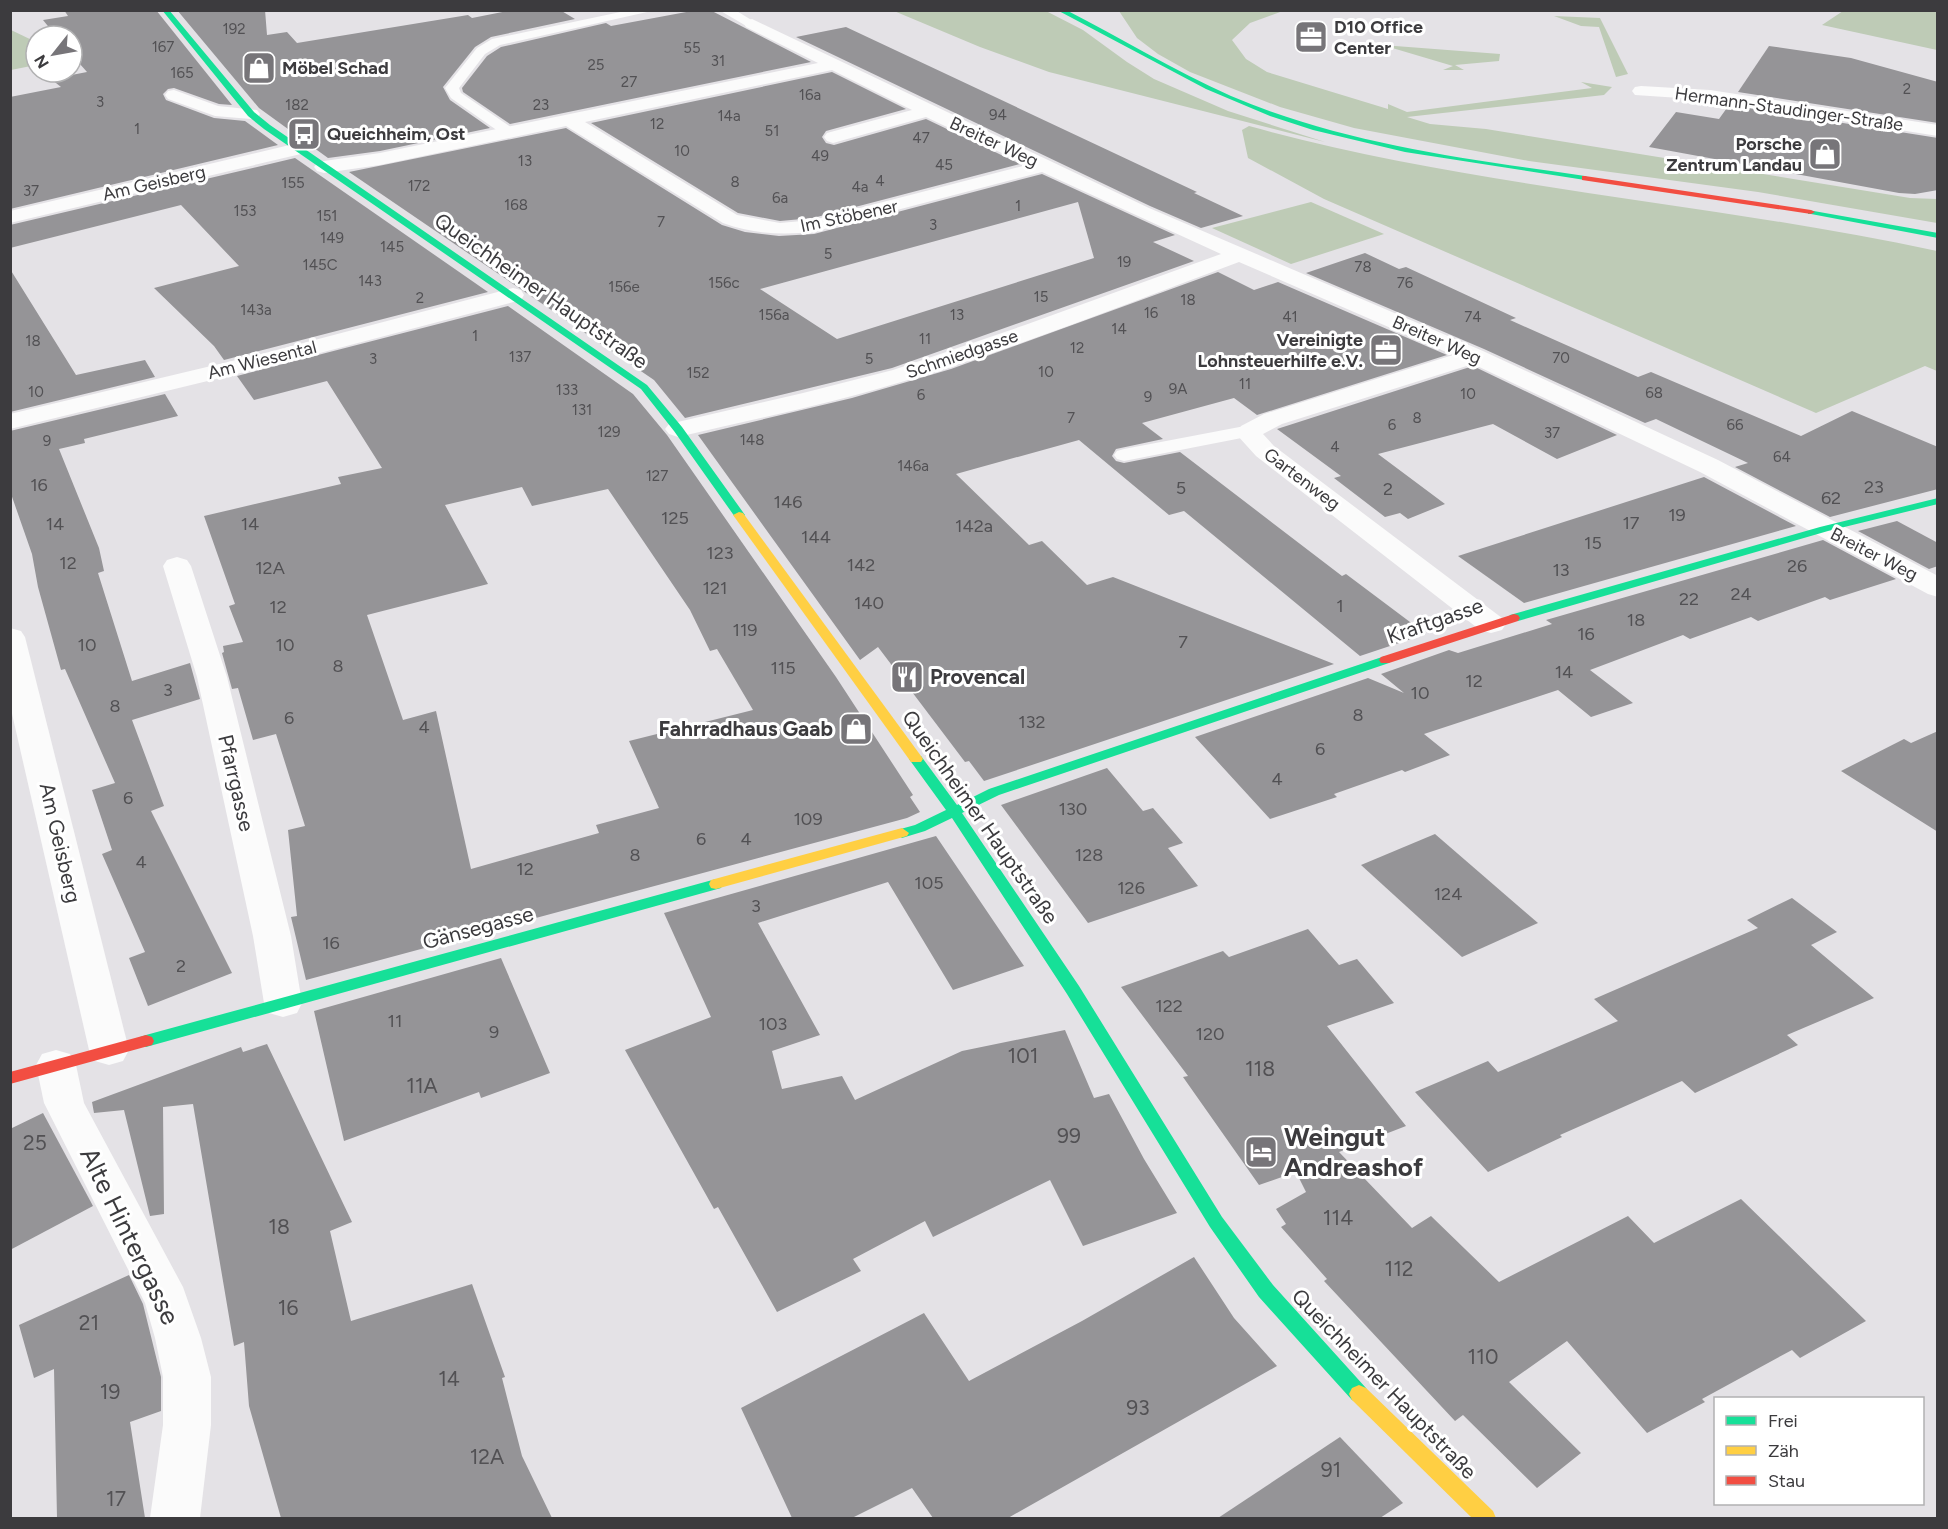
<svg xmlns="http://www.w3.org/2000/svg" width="1948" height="1529" viewBox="0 0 1948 1529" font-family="Figtree,sans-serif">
<rect width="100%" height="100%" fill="#e4e2e6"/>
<g fill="#becbb6">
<polygon points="894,11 1046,11 1083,30 1127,62 1154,79 1228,111 1325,142 1049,72 980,47"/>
<polygon points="1119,11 1283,11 1250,23 1232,40 1246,59 1267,72 1388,109 1388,104 1407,112 1592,88 1581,82 1612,87 1604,95 1407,117 1430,124 1486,129 1910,198 1937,199 1937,223 1758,192 1529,161 1354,128 1280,107 1190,72 1158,54 1137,38"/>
<polygon points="1843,11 1937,11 1937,50 1822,25"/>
<polygon points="1554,16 1600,18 1628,74 1616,77 1599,27 1581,26"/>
<polygon points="11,30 36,42 36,65 11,70"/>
<polygon points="1356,43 1500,54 1499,61 1455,65 1464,70 1443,70 1453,66 1389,47 1378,51"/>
<path d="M 1249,126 C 1474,188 1709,202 1937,251 L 1937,371 L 1925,366 L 1816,413 L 1324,199 L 1248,158 L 1242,130 Z"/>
<polygon points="1311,202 1384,234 1291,264 1212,228"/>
</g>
<g fill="#959497" fill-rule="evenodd">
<polygon points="64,10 156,10 232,105 219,104 174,88 168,89 163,94 166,100 214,118 245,121 278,145 10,209 10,97 61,87 51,79 87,72 72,55 72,36 56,36 43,20 68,16"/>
<polygon points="177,10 265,10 267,35 287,32 297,43 468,15 472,18 513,10 560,10 575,19 491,37 475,47 443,87 450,100 490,128 380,151 328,158 259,108"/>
<polygon points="697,10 710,10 811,62 510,124 463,92 462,88 487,56 501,47 606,23 611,26"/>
<polygon points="846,27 1197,192 1194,193 1243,216 1201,228 1150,206 796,37"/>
<polygon points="1769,46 1851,58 1938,82 1938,123 1738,92"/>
<polygon points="832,72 906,109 826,131 822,137 826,143 834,145 926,119 1020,164 813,218 780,221 738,213 591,123"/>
<polygon points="1729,105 1938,138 1938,190 1915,194 1899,193 1649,147 1676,112 1719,119"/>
<path d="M 566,128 L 722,225 L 745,232 L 779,236 L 814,234 L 1042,174 L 1175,235 L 1153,242 L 1194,261 L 892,368 L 685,418 L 654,380 L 349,172 ZM 1078,202 L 1094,258 L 837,339 L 760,289 Z"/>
<polygon points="295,158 488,292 224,360 214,346 154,288 239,266 181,205 10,248 10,225"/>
<polygon points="1365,253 1399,269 1406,267 1516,318 1510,320 1638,377 1651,372 1801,436 1852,411 1938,447 1938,489 1830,517 1735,467 1748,463 1656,419 1645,423 1484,349 1306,273"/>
<polygon points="10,269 76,375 145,360 155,377 10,412"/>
<polygon points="1218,272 1254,290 1278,282 1447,355 1257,415 1234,398 1142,423 1163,439 1116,449 1112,456 1116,461 1124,463 1180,452 1342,576 1346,574 1426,634 1360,656 1184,511 1169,515 1079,440 956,474 1029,545 1042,541 1087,585 1113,577 1334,664 984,781 969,761 965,762 878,647 860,660 698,435 852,398 951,369"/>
<path d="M 508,306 L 633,394 L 667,435 L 836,677 L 913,795 L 910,797 L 920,812 L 907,818 L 306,980 L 291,917 L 297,916 L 288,830 L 305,826 L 276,734 L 253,740 L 238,688 L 232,689 L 222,653 L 224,652 L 223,646 L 243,642 L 229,606 L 235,604 L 204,516 L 341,484 L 338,477 L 382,468 L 327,381 L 254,400 L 237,376 ZM 522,487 L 532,506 L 608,489 L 690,610 L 710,651 L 717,649 L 753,710 L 629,741 L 659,808 L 596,825 L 599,833 L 471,869 L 436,711 L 403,720 L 367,615 L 488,584 L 445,505 Z"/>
<polygon points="1473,366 1617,435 1557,459 1493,424 1378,454 1445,504 1408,519 1400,513 1385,517 1334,478 1341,476 1277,429"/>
<polygon points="165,394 178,416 84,439 85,443 59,449 99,548 104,571 98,573 132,681 190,663 200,699 132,720 164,806 151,811 232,973 148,1006 129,958 145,952 102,854 112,850 92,790 115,783 65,669 61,670 38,587 32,554 10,491 10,431"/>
<polygon points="1704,477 1796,526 1524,603 1458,556"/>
<polygon points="1897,521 1938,543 1938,566 1929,569 1858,531"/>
<polygon points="1823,540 1896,579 1830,600 1825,597 1758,621 1751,617 1690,639 1683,635 1590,670 1633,703 1591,717 1558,690 1424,734 1450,755 1405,772 1402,770 1334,794 1337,797 1270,819 1195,737 1368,678 1404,693 1381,674 1449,650 1458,653 1552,624 1546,620"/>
<polygon points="1938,731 1938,832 1841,771 1904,739 1911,743"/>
<polygon points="1107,768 1143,811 1153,808 1183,843 1168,848 1198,886 1088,923 1001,805"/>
<polygon points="1435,834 1538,923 1462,957 1361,865"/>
<polygon points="936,836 1024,966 953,990 888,882 758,923 820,1035 772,1051 782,1089 842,1076 855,1100 962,1051 1065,1030 1094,1098 1109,1094 1144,1159 1177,1213 1083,1246 1050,1180 933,1237 925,1221 853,1259 861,1271 777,1312 718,1207 714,1209 625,1050 711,1017 664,913"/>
<polygon points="1792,898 1837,932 1811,945 1874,998 1787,1035 1798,1045 1695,1093 1682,1081 1560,1135 1562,1137 1488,1172 1415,1092 1488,1061 1498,1072 1618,1021 1594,999 1758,928 1747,920"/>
<polygon points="1308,929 1339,965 1357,959 1394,1003 1327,1026 1406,1126 1339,1152 1412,1228 1431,1216 1499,1282 1628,1216 1654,1243 1741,1199 1866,1321 1800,1358 1792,1350 1702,1399 1705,1402 1647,1433 1567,1341 1509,1382 1581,1453 1537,1488 1463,1415 1455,1421 1324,1281 1327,1279 1281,1227 1286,1224 1276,1209 1306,1192 1296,1172 1259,1185 1183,1077 1188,1076 1121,987 1223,951 1229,957"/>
<polygon points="501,958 550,1073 481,1098 479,1092 344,1141 314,1011"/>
<polygon points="267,1044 352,1222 330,1231 351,1321 472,1284 505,1377 502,1378 522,1456 552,1518 281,1518 249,1406 244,1342 234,1346 193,1104 163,1107 164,1214 150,1216 124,1110 94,1113 92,1102 241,1047 243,1052"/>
<polygon points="43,1113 93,1206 10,1250 10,1129"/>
<polygon points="1194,1257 1234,1318 1277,1366 1008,1518 933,1518 912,1488 852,1518 792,1518 741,1408 924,1313 969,1381 1082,1321"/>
<polygon points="129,1275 143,1304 161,1377 161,1411 130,1422 145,1518 57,1518 54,1369 34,1378 19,1325"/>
<polygon points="1340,1437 1403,1503 1380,1518 1218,1518"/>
</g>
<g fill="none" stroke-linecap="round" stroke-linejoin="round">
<g fill="#fbfbfb" fill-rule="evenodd">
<polygon points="630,10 656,10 500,45 485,54 459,88 461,93 515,130 517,133 515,136 505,136 451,98 445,88 477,48 492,39"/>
<polygon points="719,10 735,10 758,24 752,28 748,27"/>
<polygon points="1250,425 1257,427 1260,431 1257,435 1124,461 1117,459 1114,455 1117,451 1124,449"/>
</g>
<g fill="#fbfbfb" fill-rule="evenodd">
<path d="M 752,19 L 1149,208 L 1483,351 L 1718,460 L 1938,576 L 1938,597 L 1928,594 L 1700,472 L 1473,364 L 1282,424 L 1263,434 L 1274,446 L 1502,618 L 1506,624 L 1502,630 L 1491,633 L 1480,630 L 1256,456 L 1237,435 L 1241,426 L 1264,414 L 1453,355 L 1239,262 C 1130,302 1020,347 908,380 C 833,403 755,419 678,437 L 669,434 L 665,429 L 669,424 L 803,393 L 893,370 L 1025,325 L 1221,254 L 1042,172 L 813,232 C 782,235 753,234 723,223 L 566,126 L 380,165 L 324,173 L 317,171 L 314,167 L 317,163 L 324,161 L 380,153 L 818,63 L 746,27 L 744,24 L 746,21 ZM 832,70 L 912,110 L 827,133 L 824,137 L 827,141 L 833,143 L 926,117 L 1027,165 L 813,220 L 780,223 L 737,215 L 585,122 Z"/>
<polygon points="1641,86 1710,90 1938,125 1938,136 1710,100 1635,95 1632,91 1635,87"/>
<polygon points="174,90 218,106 257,110 260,114 257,118 251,119 215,116 168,99 165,95 168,91"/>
<polygon points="298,143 305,145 307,149 305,153 10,223 10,211"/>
<polygon points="513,288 521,290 524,295 521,300 278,364 10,429 10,414 265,353"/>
<polygon points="177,557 187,560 191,566 227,677 291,936 302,1003 297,1013 283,1017 269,1013 264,1003 253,936 197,677 163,566 167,560"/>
<polygon points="10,628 21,631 25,637 129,1050 123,1061 109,1065 95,1061 89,1050 10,705"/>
<polygon points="56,1050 70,1054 76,1065 84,1103 183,1287 201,1338 211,1377 211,1425 200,1518 150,1518 163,1425 163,1377 155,1338 145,1303 44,1103 36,1065 42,1054"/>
</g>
<g fill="#16e098" fill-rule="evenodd">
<polygon points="162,10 169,10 254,112 270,125 647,385 682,427 745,515 743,517 735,517 674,431 641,389 264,129 248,116"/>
<path d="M 1057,10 L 1066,10 C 1121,38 1175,71 1231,96 C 1343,144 1466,159 1585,176 L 1589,178 L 1585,180 L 1405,152 L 1313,130 L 1270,116 L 1206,89 Z"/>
<polygon points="1808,210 1938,233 1938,238 1811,214 1808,214"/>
<polygon points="1938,498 1938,504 1828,531 1518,621 1510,621 1508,618 1510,615 1820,527"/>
<polygon points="1385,656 1389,657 1391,660 1389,663 999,795 962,813 1079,986 1222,1217 1273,1285 1366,1388 1369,1394 1366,1400 1359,1403 1352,1400 1259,1297 1210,1227 1067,994 952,818 925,831 902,838 895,833 897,830 915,825 946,810 909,759 911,756 921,756 957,805 989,789"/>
<polygon points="716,879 721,880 723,884 721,888 146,1047 140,1045 138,1041 140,1037 146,1035"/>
</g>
<g fill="#ffcf43" fill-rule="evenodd">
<polygon points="739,512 743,513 921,756 923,759 921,762 911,762 733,515"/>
<polygon points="902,828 909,833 907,836 716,889 711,888 709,884 711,880"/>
<polygon points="1359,1385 1366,1388 1493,1511 1496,1518 1472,1518 1352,1400 1349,1394 1352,1388"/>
</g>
<g fill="#f24e42" fill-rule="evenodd">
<polygon points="1585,176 1811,210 1815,212 1811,214 1582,180 1582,176"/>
<polygon points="1514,614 1518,615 1520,618 1518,621 1389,663 1381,663 1379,660 1381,657"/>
<polygon points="146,1035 152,1037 154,1041 152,1045 10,1084 10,1072"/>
</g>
</g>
<defs>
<g id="office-square" transform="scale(1.725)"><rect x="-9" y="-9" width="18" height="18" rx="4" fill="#777579" stroke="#fff"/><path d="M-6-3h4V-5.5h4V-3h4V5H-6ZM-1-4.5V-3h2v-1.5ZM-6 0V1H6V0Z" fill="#fff"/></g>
<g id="shop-square" transform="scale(1.725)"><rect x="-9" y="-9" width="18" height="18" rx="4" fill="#777579" stroke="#fff"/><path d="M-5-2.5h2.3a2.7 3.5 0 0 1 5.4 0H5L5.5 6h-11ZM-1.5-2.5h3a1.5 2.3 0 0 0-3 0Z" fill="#fff"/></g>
<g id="bus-square" transform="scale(1.725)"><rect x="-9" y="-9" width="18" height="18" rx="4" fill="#777579" stroke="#fff"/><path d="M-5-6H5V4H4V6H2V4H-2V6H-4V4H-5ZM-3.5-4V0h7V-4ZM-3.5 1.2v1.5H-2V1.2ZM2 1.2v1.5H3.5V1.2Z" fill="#fff"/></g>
<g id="restaurant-square" transform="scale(1.725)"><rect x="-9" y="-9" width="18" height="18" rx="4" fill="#777579" stroke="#fff"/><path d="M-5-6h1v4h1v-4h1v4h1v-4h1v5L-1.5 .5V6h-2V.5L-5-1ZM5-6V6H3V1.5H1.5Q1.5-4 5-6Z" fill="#fff"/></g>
<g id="hotel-square" transform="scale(1.725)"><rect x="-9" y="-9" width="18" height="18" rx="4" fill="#777579" stroke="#fff"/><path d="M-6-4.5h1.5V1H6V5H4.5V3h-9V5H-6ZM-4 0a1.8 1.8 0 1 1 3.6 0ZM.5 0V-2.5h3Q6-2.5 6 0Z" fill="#fff"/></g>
</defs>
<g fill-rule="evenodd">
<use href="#office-square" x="1311" y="37"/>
<use href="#shop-square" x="259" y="68"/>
<use href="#bus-square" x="304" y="134"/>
<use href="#shop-square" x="1825" y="154"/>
<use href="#office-square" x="1386" y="350"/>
<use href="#restaurant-square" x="907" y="677"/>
<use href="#shop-square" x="856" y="729"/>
<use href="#hotel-square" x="1261" y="1152"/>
</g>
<g text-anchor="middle" stroke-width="6" stroke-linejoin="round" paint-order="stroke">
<g font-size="15" fill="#525154">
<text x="234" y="34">192</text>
<text x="163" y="52">167</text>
<text x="692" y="53">55</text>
<text x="718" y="66">31</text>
<text x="596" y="70">25</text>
<text x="182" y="78">165</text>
<text x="629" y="87">27</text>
<text x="1907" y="94">2</text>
<text x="810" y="100">16a</text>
<text x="100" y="107">3</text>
<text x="297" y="110">182</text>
<text x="541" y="110">23</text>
<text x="998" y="120">94</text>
<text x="729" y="121">14a</text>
<text x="657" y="129">12</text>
<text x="137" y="134">1</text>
<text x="772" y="136">51</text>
<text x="921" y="143">47</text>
<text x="682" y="156">10</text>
<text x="820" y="161">49</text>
<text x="525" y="166">13</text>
<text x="944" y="170">45</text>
<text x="880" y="186">4</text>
<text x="735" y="187">8</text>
<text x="293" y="188">155</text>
<text x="419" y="191">172</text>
<text x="860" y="192">4a</text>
<text x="31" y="196">37</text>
<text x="780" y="203">6a</text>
<text x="516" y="210">168</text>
<text x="1018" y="211">1</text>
<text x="245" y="216">153</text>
<text x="327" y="221">151</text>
<text x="661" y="227">7</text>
<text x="933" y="230">3</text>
<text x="332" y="243">149</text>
<text x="392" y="252">145</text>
<text x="828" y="259">5</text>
<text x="1124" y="267">19</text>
<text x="320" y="270">145C</text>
<text x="1363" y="272">78</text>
<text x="370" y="286">143</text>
<text x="724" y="288">156c</text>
<text x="1405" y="288">76</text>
<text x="624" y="292">156e</text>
<text x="1041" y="302">15</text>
<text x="420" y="303">2</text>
<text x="1188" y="305">18</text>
<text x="256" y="315">143a</text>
<text x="1151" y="318">16</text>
<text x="774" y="320">156a</text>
<text x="957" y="320">13</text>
<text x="1290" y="322">41</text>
<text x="1473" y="322">74</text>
<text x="1119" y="334">14</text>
<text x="475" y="341">1</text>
<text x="925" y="344">11</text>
<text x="33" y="346">18</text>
<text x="1077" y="353">12</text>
<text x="520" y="362">137</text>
<text x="1561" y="363">70</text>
<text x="373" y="364">3</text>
<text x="869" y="364">5</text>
<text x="1046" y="377">10</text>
<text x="698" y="378">152</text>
<text x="1245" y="389">11</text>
<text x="1178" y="394">9A</text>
<text x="567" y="395">133</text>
<text x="36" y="397">10</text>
<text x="1654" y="398">68</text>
<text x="1468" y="399">10</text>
<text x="921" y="400">6</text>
<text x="1148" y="402">9</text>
<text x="582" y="415">131</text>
<text x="1071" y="423">7</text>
<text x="1417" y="423">8</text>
<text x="1392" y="430">6</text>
<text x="1735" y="430">66</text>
<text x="609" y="437">129</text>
<text x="1552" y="438">37</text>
<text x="752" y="445">148</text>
<text x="47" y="446">9</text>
<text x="1335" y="452">4</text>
<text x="1782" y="462">64</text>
<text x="913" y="471">146a</text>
<text x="657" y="481">127</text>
</g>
<g font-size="18" font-weight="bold" fill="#3c3b3e" stroke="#fff" text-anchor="start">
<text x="1334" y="33">D10 Office<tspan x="1334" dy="21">Center</tspan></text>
<text x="282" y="74">Möbel Schad</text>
<text x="327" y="140">Queichheim, Ost</text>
<text x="1802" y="150" text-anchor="end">Porsche<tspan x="1802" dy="21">Zentrum Landau</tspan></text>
<text x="1363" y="346" text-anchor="end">Vereinigte<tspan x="1363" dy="21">Lohnsteuerhilfe e.V.</tspan></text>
</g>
<g font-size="18" fill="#3c3b3e" stroke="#fff">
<text transform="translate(1789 109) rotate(8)" y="6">Hermann-Staudinger-Straße</text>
<text transform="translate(994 142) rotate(25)" y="6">Breiter Weg</text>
<text transform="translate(154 183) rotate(-13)" y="6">Am Geisberg</text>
<text transform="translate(849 216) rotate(-12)" y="6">Im Stöbener</text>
<text transform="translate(1437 340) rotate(24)" y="6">Breiter Weg</text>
<text transform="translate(962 354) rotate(-19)" y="6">Schmiedgasse</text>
<text transform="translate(262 360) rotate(-14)" y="6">Am Wiesental</text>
<text transform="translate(1302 479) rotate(37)" y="6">Gartenweg</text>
<text transform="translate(1874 554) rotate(27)" y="6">Breiter Weg</text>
</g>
<g font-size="18" fill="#525154">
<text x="39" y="491">16</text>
<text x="1874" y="493">23</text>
<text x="1181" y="494">5</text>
<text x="1388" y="495">2</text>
<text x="1831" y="504">62</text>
<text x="788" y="508">146</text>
<text x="1677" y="521">19</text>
<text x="675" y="524">125</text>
<text x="1631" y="529">17</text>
<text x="55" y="530">14</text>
<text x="250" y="530">14</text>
<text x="974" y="532">142a</text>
<text x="816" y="543">144</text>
<text x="1593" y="549">15</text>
<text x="720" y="559">123</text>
<text x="68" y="569">12</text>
<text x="861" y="571">142</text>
<text x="1797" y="572">26</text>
<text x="270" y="574">12A</text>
<text x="1561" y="576">13</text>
<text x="715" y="594">121</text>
<text x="1741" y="600">24</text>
<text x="1689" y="605">22</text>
<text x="869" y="609">140</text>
<text x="1340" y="612">1</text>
<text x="278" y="613">12</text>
<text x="1636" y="626">18</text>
<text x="745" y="636">119</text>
<text x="1586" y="640">16</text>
<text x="1183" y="648">7</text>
<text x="87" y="651">10</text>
<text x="285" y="651">10</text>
<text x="338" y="672">8</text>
<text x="783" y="674">115</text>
<text x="1564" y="678">14</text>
<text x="1474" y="687">12</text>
<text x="168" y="696">3</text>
<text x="1420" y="699">10</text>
<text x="115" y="712">8</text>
<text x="1358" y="721">8</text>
<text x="289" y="724">6</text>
<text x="1032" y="728">132</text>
<text x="424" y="733">4</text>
<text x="1320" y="755">6</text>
<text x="1277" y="785">4</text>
<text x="128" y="804">6</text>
<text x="1073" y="815">130</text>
<text x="808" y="825">109</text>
<text x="701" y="845">6</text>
<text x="746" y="845">4</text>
<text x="635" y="861">8</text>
<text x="1089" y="861">128</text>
<text x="141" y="868">4</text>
<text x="525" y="875">12</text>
<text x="929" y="889">105</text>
<text x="1131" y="894">126</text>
<text x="1448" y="900">124</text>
<text x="756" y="912">3</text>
<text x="331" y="949">16</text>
<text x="181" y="972">2</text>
<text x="1169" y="1012">122</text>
<text x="395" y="1027">11</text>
<text x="773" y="1030">103</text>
<text x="494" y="1038">9</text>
<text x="1210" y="1040">120</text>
</g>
<g font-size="21" fill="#3c3b3e" stroke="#fff">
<text transform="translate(541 291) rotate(35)" y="7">Queichheimer Hauptstraße</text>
<text transform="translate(1435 621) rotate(-19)" y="7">Kraftgasse</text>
<text transform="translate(236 783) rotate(77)" y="7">Pfarrgasse</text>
<text transform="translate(980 817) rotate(55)" y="7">Queichheimer Hauptstraße</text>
<text transform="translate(60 843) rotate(77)" y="7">Am Geisberg</text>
<text transform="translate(478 928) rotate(-15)" y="7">Gänsegasse</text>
<text transform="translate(1384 1384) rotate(46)" y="7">Queichheimer Hauptstraße</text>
</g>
<g font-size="21" font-weight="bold" fill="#3c3b3e" stroke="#fff" text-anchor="start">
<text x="930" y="684">Provencal</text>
<text x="833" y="736" text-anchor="end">Fahrradhaus Gaab</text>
</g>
<g font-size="21" fill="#525154">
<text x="1023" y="1063">101</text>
<text x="1260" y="1076">118</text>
<text x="422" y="1093">11A</text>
<text x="1069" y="1143">99</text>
<text x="35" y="1150">25</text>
<text x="1338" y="1225">114</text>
<text x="279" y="1234">18</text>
<text x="1399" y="1276">112</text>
<text x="288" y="1315">16</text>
<text x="89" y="1330">21</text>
<text x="1483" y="1364">110</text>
<text x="449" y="1386">14</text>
<text x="110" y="1399">19</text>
<text x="1138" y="1415">93</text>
<text x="487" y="1464">12A</text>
<text x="1331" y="1477">91</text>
<text x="116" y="1506">17</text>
</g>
<g font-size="26" font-weight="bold" fill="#3c3b3e" stroke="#fff" text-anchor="start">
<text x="1284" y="1146">Weingut<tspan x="1284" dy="30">Andreashof</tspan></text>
</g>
<g font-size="26" fill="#3c3b3e" stroke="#fff">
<text transform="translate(130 1236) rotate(64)" y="9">Alte Hintergasse</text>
</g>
</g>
<rect width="1948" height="1529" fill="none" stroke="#3c3b3e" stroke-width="24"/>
<rect x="1714" y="1397" width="210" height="108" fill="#ffffff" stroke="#b1b1b2" stroke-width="1.5"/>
<rect x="1726" y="1416" width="30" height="9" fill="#16e098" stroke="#b1b1b2" stroke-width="1.5"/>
<text x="1768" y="1427" font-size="18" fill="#3c3b3e">Frei</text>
<rect x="1726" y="1446" width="30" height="9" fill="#ffcf43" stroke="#b1b1b2" stroke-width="1.5"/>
<text x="1768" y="1457" font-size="18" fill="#3c3b3e">Zäh</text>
<rect x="1726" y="1476" width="30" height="9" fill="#f24e42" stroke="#b1b1b2" stroke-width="1.5"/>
<text x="1768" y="1487" font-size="18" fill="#3c3b3e">Stau</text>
<g transform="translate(54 54) rotate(239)"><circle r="28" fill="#ffffff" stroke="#b1b1b2" stroke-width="1.5"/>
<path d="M0-4.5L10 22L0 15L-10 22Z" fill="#777579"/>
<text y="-9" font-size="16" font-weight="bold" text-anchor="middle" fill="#3c3b3e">N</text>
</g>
</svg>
